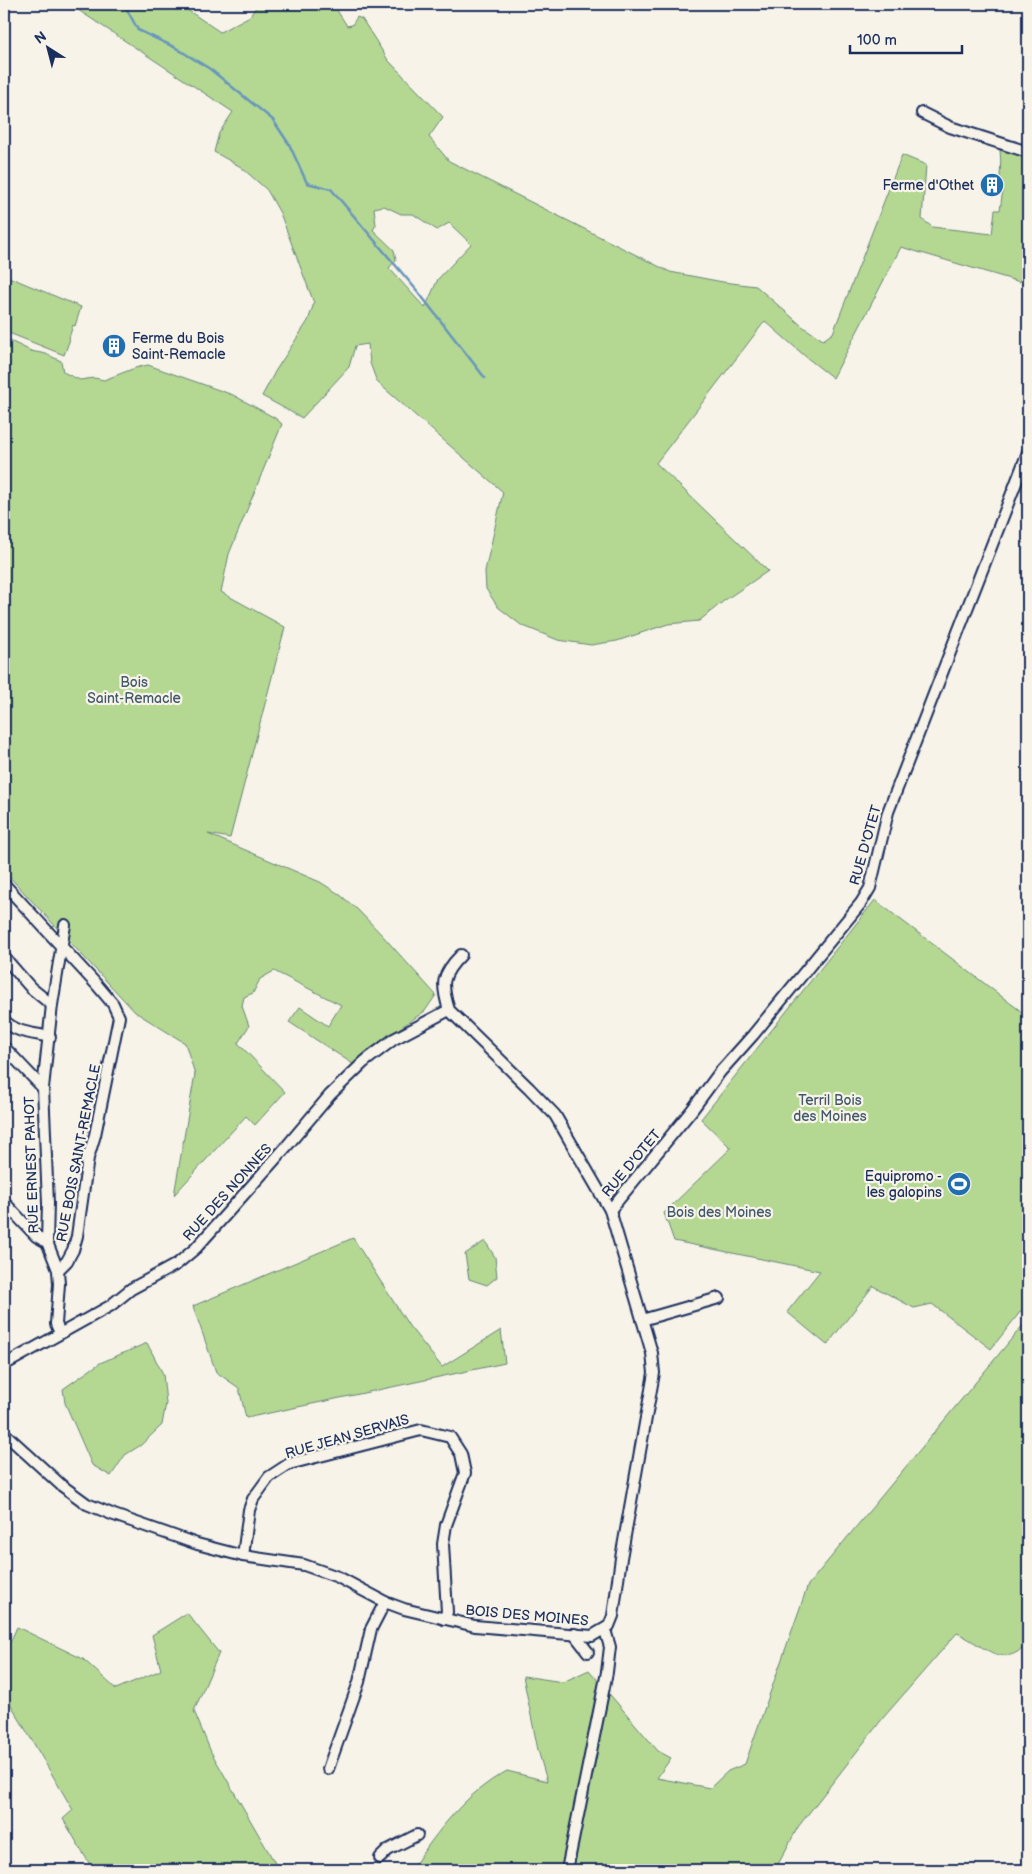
<svg xmlns="http://www.w3.org/2000/svg" width="1032" height="1874" viewBox="0 0 1032 1874" font-family="'Balsamiq Sans',sans-serif">
<rect width="100%" height="100%" fill="#f7f3e8"/>
<filter id="ink" filterUnits="userSpaceOnUse"><feTurbulence type="fractalNoise" baseFrequency=".02" numOctaves="2"/><feDisplacementMap in="SourceGraphic" scale="10" xChannelSelector="R" yChannelSelector="G"/><feConvolveMatrix kernelMatrix="1 2 1 2 8 2 1 2 1" color-interpolation-filters="sRGB"/></filter>
<g filter="url(#ink)">
<g fill="#b4d892" stroke="#688478" fill-rule="evenodd">
<path d="M 69,4 L 187,4 L 186,9 L 220,32 L 250,16 L 256,7 L 261,5 L 333,4 L 347,26 L 352,25 L 357,17 L 362,19 L 388,60 L 443,117 L 429,137 L 449,161 L 670,272 L 723,282 L 756,286 L 802,326 L 823,340 L 833,333 L 902,155 L 926,165 L 922,219 L 932,227 L 992,234 L 995,210 L 1000,210 L 1003,190 L 1000,189 C 999,176 1002,164 1000,150 L 1028,157 L 1028,258 L 1020,282 L 901,247 L 833,378 L 806,357 L 765,321 L 656,463 L 768,571 L 725,600 L 699,621 L 668,624 L 617,641 L 591,645 L 558,640 L 521,625 L 498,607 L 486,589 L 485,571 L 503,492 L 377,382 L 370,363 L 368,344 L 355,346 L 349,367 L 302,418 L 262,396 L 276,370 L 308,321 L 314,303 L 280,213 L 267,190 L 241,167 L 214,152 L 219,133 L 233,112 ZM 384,206 L 401,214 L 413,214 L 437,230 L 449,223 L 471,244 L 438,279 L 425,308 L 389,268 L 396,260 L 394,250 L 373,230 L 376,225 L 374,208 Z"/>
<polygon points="4,275 81,307 75,326 73,325 69,338 70,339 64,355 4,331"/>
<polygon points="4,338 31,351 46,354 61,361 63,372 80,380 94,378 104,380 135,368 148,365 233,395 275,418 282,424 229,554 221,592 285,627 230,838 208,834 320,882 339,894 358,910 382,935 436,995 425,1011 365,1052 353,1064 289,1022 300,1007 328,1026 341,1005 274,971 260,979 253,993 244,997 242,1006 249,1026 238,1043 285,1092 255,1125 246,1116 174,1195 195,1074 185,1043 135,1012 4,871"/>
<polygon points="875,900 1022,1012 1028,1007 1028,1302 991,1349 932,1304 914,1308 873,1286 827,1345 787,1312 820,1271 674,1241 664,1213 731,1148 701,1119"/>
<polygon points="353,1238 409,1326 442,1367 501,1330 505,1363 246,1418 239,1388 216,1372 193,1306"/>
<polygon points="485,1241 495,1257 497,1277 487,1285 469,1279 465,1254"/>
<path d="M 1028,1319 L 1028,1642 C 1004,1672 984,1645 957,1633 L 883,1718 L 798,1827 L 775,1870 L 411,1870 C 437,1832 465,1793 507,1771 L 547,1781 L 538,1750 L 523,1676 L 563,1682 L 589,1670 L 658,1751 L 671,1758 L 657,1778 L 710,1788 L 728,1771 L 745,1764 L 808,1585 Z"/>
<polygon points="147,1343 163,1374 166,1403 162,1425 141,1445 125,1455 111,1476 92,1465 65,1403 63,1389 100,1363"/>
<polygon points="187,1613 219,1653 194,1711 211,1752 279,1870 90,1870 92,1868 63,1819 73,1810 4,1693 4,1656 17,1627 83,1659 116,1689 161,1670 152,1635"/>
</g>
<g fill="none" stroke-linecap="round" stroke-linejoin="round">
<polyline stroke="#6795bc" stroke-width="2.5" points="124,4 138,30 176,48 210,69 273,120 289,144 307,183 331,189 419,293 485,378"/>
<g stroke="#1b2f5e" stroke-width="14">
<g id="minor">
<polyline points="922,113 950,127 1028,152"/>
<polyline points="4,884 97,985 113,1004 119,1017 95,1135 88,1158 77,1236 73,1250 67,1261 58,1270"/>
<polyline points="4,957 31,988 52,1005"/>
<path d="M 4,1020 C 15,1033 33,1033 50,1037"/>
<polyline points="4,1047 43,1088"/>
<polyline points="4,1202 36,1236 47,1242"/>
<polyline points="610,1210 692,1110 720,1072 753,1035 861,903 870,888 888,812 1028,452"/>
<polyline points="642,1320 719,1298"/>
<polyline points="60,1333 56,1324 59,1284 58,1270 47,1242 48,1203 43,1088 52,1005 65,925"/>
<polyline points="4,1365 110,1306 131,1289 177,1264 196,1248 286,1147 330,1095 364,1062 394,1039 449,1010"/>
<path d="M 4,1433 L 61,1485 L 87,1504 L 114,1515 L 197,1544 L 243,1556 L 304,1565 L 338,1577 L 385,1602 L 404,1609 L 475,1626 L 592,1636 L 609,1626 L 613,1616 L 621,1558 L 654,1373 L 652,1353 L 610,1210 L 555,1115 L 529,1088 L 449,1010 C 441,984 441,975 461,955"/>
<polyline points="243,1556 249,1510 253,1499 269,1477 289,1464 421,1430 450,1437 461,1454 465,1473 446,1525 443,1544 447,1612 444,1619"/>
<polyline points="574,1634 588,1652"/>
<polyline points="328,1769 359,1682 371,1629 385,1602"/>
<polyline points="380,1858 388,1850 417,1835"/>
<polyline points="567,1870 607,1672 610,1647 605,1630"/>
</g>
</g>
<use href="#minor" stroke="#f7f3e8" stroke-width="10"/>
</g>
</g>
<defs>
<g id="building-disc" transform="scale(1.25)"><circle r="9.5" fill="#1f6fb2" stroke="#f7f3e8"/><path d="M-4-6H4V6H1V3H-1V6H-4ZM-2.5-4.3h1.7v1.8h-1.7ZM.8-4.3h1.7v1.8H.8ZM-2.5-1h1.7V.8h-1.7ZM.8-1h1.7V.8H.8Z" fill="#fff"/></g>
<g id="stadium-disc" transform="scale(1.25)"><circle r="9.5" fill="#1f6fb2" stroke="#f7f3e8"/><path d="M0-5a6.5 5 0 1 0 0 10a6.5 5 0 1 0 0-10ZM-3.5-1.8h7v3.6h-7Z" fill="#fff"/></g>
</defs>
<g fill-rule="evenodd">
<use href="#building-disc" x="992" y="185"/>
<use href="#building-disc" x="114" y="346"/>
<use href="#stadium-disc" x="959" y="1184"/>
</g>
<g text-anchor="middle" stroke-width="4.5" stroke-linejoin="round" paint-order="stroke">
<g font-size="14" fill="#1b2f5e" stroke="#f7f3e8" text-anchor="end">
<text x="974" y="190">Ferme d'Othet</text>
<text x="132" y="343" text-anchor="start">Ferme du Bois<tspan x="132" dy="16">Saint-Remacle</tspan></text>
<text x="942" y="1181">Equipromo -<tspan x="942" dy="16">les galopins</tspan></text>
</g>
<g font-size="14" fill="#41596b" stroke="#f7f3e8">
<text x="134" y="687">Bois<tspan x="134" dy="16">Saint-Remacle</tspan></text>
<text x="830" y="1105">Terril Bois<tspan x="830" dy="16">des Moines</tspan></text>
<text x="719" y="1217">Bois des Moines</text>
</g>
<g font-size="14" fill="#1b2f5e" stroke="#f7f3e8">
<text transform="translate(865 845) rotate(-74)" y="5">RUE D'OTET</text>
<text transform="translate(78 1153) rotate(-79)" y="5">RUE BOIS SAINT-REMACLE</text>
<text transform="translate(631 1163) rotate(-50)" y="5">RUE D'OTET</text>
<text transform="translate(31 1165) rotate(-92)" y="5">RUE ERNEST PAHOT</text>
<text transform="translate(227 1192) rotate(-48)" y="5">RUE DES NONNES</text>
<text transform="translate(347 1436) rotate(-16)" y="5">RUE JEAN SERVAIS</text>
<text transform="translate(527 1615) rotate(5)" y="5">BOIS DES MOINES</text>
</g>
</g>
<rect width="1032" height="1874" fill="none" stroke="#f7f3e8" stroke-width="20"/>
<rect x="10" y="10" width="1012" height="1854" fill="none" stroke="#1b2f5e" stroke-width="2" filter="url(#ink)"/>
<g transform="translate(48 48) rotate(324)" stroke="#f7f3e8" stroke-width="4" paint-order="stroke">
<path d="M0-4L9 19L0 12L-9 19Z" fill="#1b2f5e"/>
<text y="-8" font-size="14" font-weight="bold" text-anchor="middle" fill="#1b2f5e">N</text>
</g>
<path d="M850 45v8h112v-8" fill="none" stroke="#1b2f5e" stroke-width="2.5"/>
<text x="857" y="45" font-size="15" fill="#1b2f5e" stroke="#f7f3e8" stroke-width="4" paint-order="stroke">100 m</text>
</svg>
